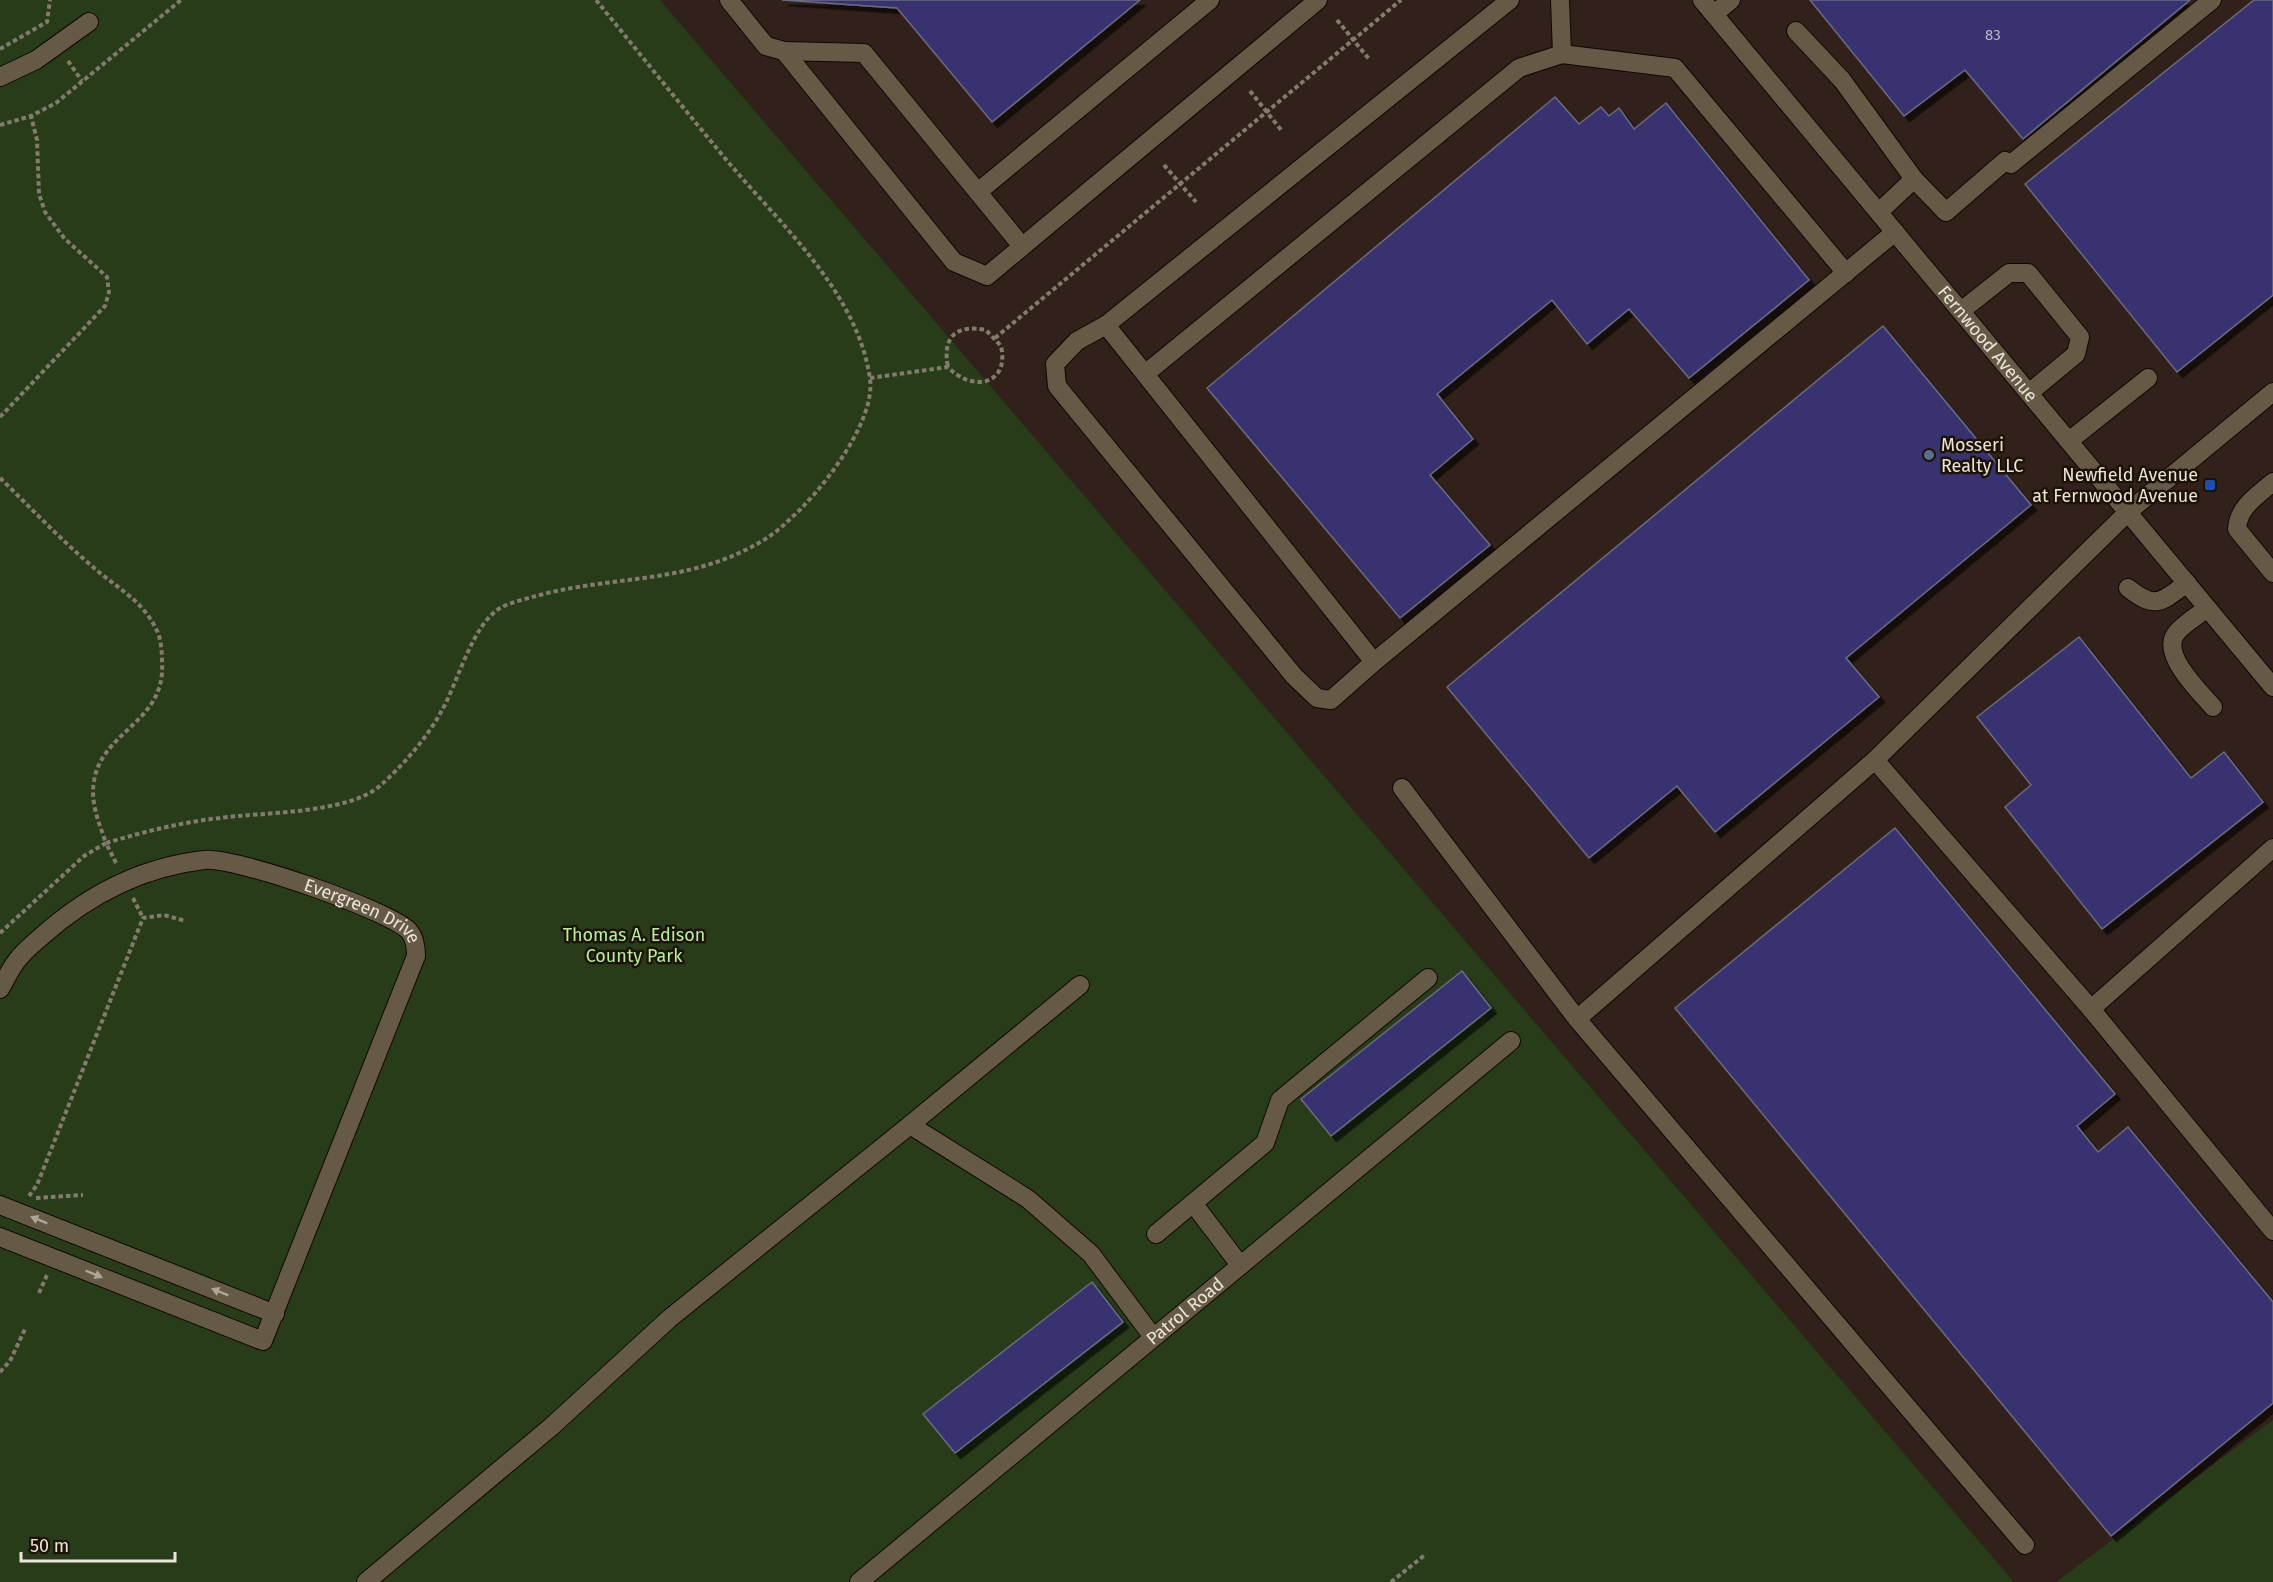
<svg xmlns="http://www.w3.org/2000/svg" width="2273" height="1582" viewBox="0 0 2273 1582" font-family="'Fira Sans',sans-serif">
<defs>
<filter id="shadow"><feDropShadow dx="5.5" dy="5.5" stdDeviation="0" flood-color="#0009"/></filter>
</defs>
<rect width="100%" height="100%" fill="#271d0c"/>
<polygon fill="#32211a" points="660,0 2273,0 2273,1582 2014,1582"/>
<g fill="#283c1a">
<polygon points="0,0 660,0 2014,1582 0,1582"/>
<polygon points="2273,1420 2273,1582 2056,1582"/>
</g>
<g fill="#37336f" stroke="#6a6b80" stroke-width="1.5" filter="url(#shadow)">
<polygon points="1140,0 992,122 897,8 782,0"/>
<polygon points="1810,0 2190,0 2023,139 1965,70 1904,116"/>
<polygon points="2254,0 2273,0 2273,295 2177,372 2025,184"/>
<polygon points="1555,97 1579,124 1601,107 1609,116 1619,108 1634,129 1666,103 1809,280 1689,378 1629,309 1587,344 1552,300 1437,394 1473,439 1430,475 1490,545 1400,618 1207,388"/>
<polygon points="1883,326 2031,505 1846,658 1879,697 1715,832 1677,786 1589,858 1447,687"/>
<polygon points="2079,637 2191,778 2224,752 2263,802 2102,929 2005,807 2031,785 1977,717"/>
<polygon points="1895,828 2115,1094 2077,1126 2098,1152 2128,1127 2273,1302 2273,1403 2111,1536 1675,1008"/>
<polygon points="1462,971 1491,1008 1331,1136 1301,1099"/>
<polygon points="1092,1282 1123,1322 955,1453 923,1414"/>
</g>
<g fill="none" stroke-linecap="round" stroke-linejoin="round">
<g stroke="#100700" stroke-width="20">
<g id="minor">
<polyline points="729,0 766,46 784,51"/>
<polyline points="1510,0 1106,325 1374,662 1895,232"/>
<polyline points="1560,0 1562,54 1675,68 1846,273"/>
<path id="s1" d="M 1702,0 L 2273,687"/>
<polyline points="1714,14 1731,0"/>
<polyline points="1796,31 1842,80 1914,179 1879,212"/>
<polyline points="0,77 36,60 89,22"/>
<polyline points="1914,179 1946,212 2005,161 2011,164 2212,0"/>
<polyline points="978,192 1210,0"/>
<polyline points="1021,245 864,53 784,51 954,262 987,276 1318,0"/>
<polyline points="1961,311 2009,273 2028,273 2080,337 2076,354 2029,393"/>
<polyline points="1106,325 1077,341 1055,364 1057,386 1294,676 1317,698 1331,700 1374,662"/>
<polyline points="1145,374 1519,68 1562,54"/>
<polyline points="2273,392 2128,512 1875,760 2091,1009 2273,848"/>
<polyline points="2069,441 2148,378"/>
<path d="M 2273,482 C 2258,495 2238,507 2237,529 L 2273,573"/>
<path d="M 2128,588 C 2156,610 2161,602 2187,583"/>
<path d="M 2207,608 C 2198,616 2181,625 2175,635 C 2162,656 2200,692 2213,707"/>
<polyline points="1402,788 1577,1019 1875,760"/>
<path id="s2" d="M 0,989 C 6,979 11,967 19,958 C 25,950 34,943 42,936 C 88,895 142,867 204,860 C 233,856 389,910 409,931 C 415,938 416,947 416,956 L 263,1341 L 0,1237"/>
<polyline points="2091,1009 2273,1231"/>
<polyline points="1577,1019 2025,1545"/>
<polyline points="910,1125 1080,985"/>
<polyline points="1193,1203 1240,1265"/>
<polyline points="0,1205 275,1314"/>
<polyline points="1156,1234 1265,1143 1280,1100 1428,978"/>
<polyline points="366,1582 551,1427 670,1318 910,1125 1028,1199 1091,1254 1153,1337"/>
<path id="s3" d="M 859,1582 L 1511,1041"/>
</g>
</g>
<g stroke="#837b6c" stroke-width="4" stroke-dasharray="4.5 3" stroke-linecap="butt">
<polyline points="1337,20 1369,59"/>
<polyline points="0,49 47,22 50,0"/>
<polyline points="68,61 82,81"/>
<polyline points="1250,91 1282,131"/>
<polyline points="0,125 31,116 56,103 181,0"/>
<polyline points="1164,165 1196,202"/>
<polyline points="995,338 1401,0"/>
<path d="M 870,378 L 948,367 C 971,392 1010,386 1001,346 L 986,330 C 956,324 942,337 948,367"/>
<polyline points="0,417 105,306 109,292 107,277 64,238 45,212 39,194 37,140 31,116"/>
<path d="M 0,478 C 31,508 60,539 93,567 C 114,586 142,600 155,627 C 161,637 162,650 162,662 C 166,723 102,730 94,781 C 90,802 99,823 106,843 L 84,856 L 0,933"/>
<path d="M 116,863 L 106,843 C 143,832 182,822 220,818 C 263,812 349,814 381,785 C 403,765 427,738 441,712 C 458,683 472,623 502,607 C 512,602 525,599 536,596 C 604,577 677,583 741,552 C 759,544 775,534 789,520 C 820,493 876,422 870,379 C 858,293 781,225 729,163 C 684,109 640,54 596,0"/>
<polyline points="133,898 143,918"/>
<polyline points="29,1196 37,1185 143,918 164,915 186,921"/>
<polyline points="36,1198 83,1195"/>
<polyline points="39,1293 47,1275"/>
<polyline points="0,1372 10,1361 26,1327"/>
<polyline points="1391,1582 1426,1554"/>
</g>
<use href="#minor" stroke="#665a47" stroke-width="18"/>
</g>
<defs><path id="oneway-solid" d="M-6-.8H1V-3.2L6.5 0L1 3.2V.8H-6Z" transform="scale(1.5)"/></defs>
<g fill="#afa697">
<use href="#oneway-solid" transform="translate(39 1220) rotate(-158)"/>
<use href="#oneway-solid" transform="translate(94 1274) rotate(22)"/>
<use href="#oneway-solid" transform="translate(220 1292) rotate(-158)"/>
</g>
<circle fill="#5c6f8a" stroke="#1d1304" stroke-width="2" cx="1929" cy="455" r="6"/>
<rect fill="#1a4fb4" stroke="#1d1304" stroke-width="2" x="2204" y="479" width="12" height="12" rx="3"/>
<g text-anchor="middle" stroke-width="5" stroke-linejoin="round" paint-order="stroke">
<g font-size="15" fill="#beb8be">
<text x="1993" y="40">83</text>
</g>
<g font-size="18" fill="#ebe4d9" stroke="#1d1304">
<text dy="6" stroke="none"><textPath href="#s1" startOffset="447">Fernwood Avenue</textPath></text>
<text dy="6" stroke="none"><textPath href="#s2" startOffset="418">Evergreen Drive</textPath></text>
<text dy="6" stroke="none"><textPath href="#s3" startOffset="424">Patrol Road</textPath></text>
</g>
<g font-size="18" fill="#ebe4d9" stroke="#1d1304" text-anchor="start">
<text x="1941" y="451">Mosseri<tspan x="1941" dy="21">Realty LLC</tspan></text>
<text x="2198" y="481" text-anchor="end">Newfield Avenue<tspan x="2198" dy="21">at Fernwood Avenue</tspan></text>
</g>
<g font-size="18" fill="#b7f095" stroke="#1d1304">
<text x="634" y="941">Thomas A. Edison<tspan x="634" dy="21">County Park</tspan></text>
</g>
</g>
<path d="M21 1552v9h154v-9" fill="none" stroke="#ebe4d9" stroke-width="3"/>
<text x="30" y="1552" font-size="18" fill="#ebe4d9" stroke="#1d1304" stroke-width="4.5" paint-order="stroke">50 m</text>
</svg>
